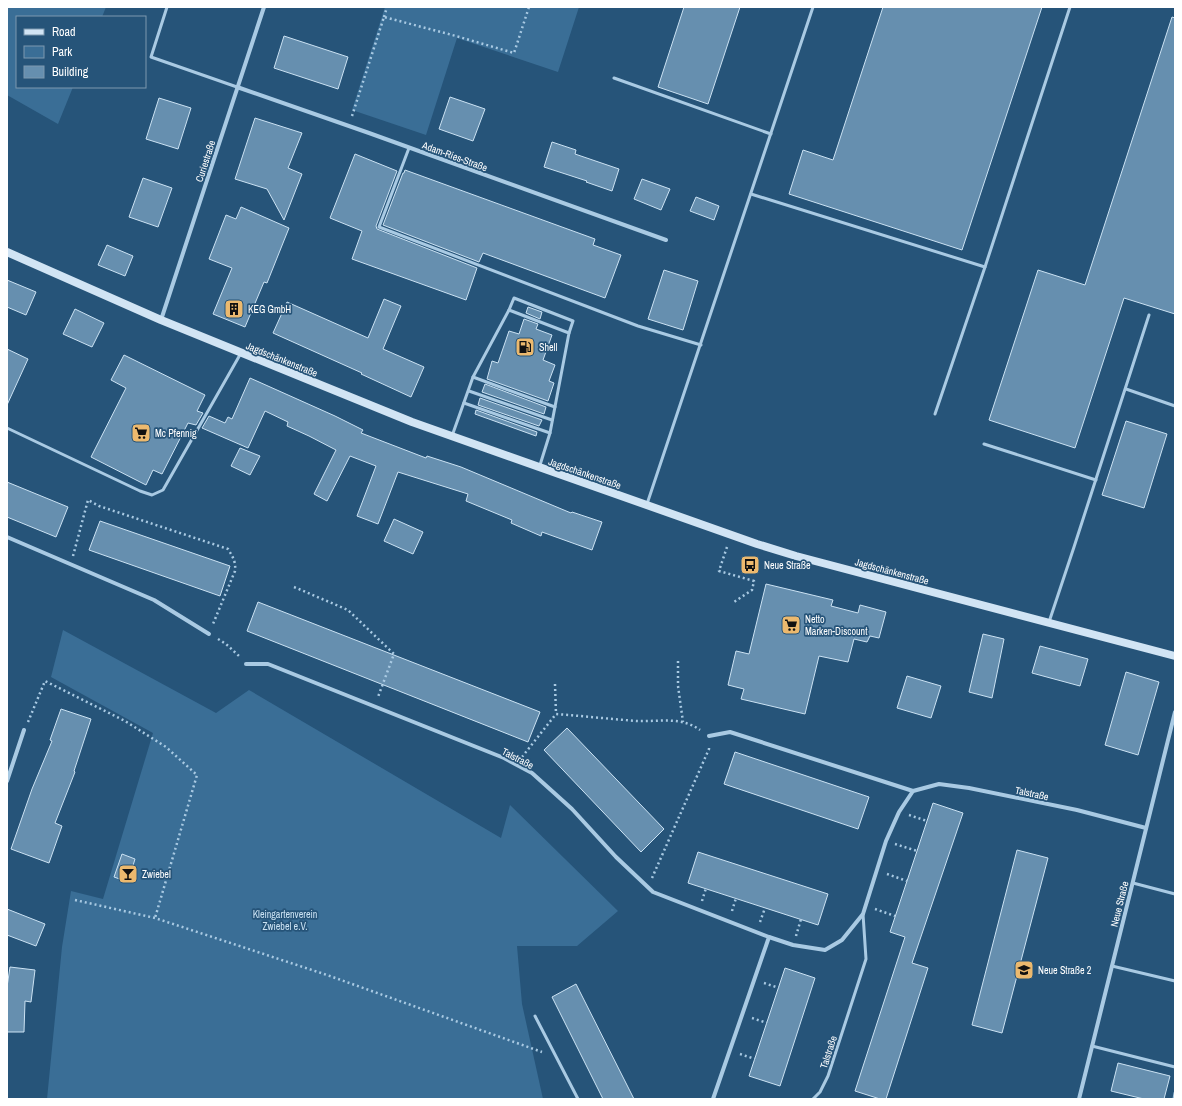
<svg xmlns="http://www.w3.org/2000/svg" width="1182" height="1106" viewBox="0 0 1182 1106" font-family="'Archivo Narrow',sans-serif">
<rect width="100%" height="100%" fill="#265479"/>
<g fill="#3a6e96">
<polygon points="7,7 106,7 102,17 17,17 17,87 73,87 58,124 7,95"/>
<polygon points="385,7 579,7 558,72 457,38 426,135 352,110"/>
<polygon points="63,630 216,713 249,690 501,838 510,805 618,911 577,946 517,946 522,1004 543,1099 47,1099 62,947 71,891 103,899 153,733 51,677"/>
</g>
<g fill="#668faf" stroke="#cbe2f3">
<polygon points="684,7 740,7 708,104 658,87"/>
<polygon points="883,7 1042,7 962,250 789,194 803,150 833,160"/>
<polygon points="1172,17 1175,18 1175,314 1124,298 1075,448 989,420 1038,270 1085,285"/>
<polygon points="284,36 348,57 338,89 274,68"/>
<polygon points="450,97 485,109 473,141 439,129"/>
<polygon points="159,98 191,108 178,149 146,139"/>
<polygon points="255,118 302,133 288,168 302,174 284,220 267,189 235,179"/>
<polygon points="552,142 576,150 575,154 619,169 612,191 586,182 587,181 544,167"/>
<polygon points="355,154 397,171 376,226 377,229 477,268 466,300 352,259 362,231 330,218"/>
<polygon points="405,170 595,239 593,245 621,255 605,298 483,253 479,262 383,225 403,173 404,173"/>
<polygon points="143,178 172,188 158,227 129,217"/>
<polygon points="642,179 670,189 661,210 634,199"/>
<polygon points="696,197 719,206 714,220 690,211"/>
<polygon points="241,207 289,228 267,283 264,282 245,327 213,314 232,268 209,259 226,215 236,219"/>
<polygon points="107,245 133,256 125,276 98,265"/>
<polygon points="664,270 698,281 683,330 648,319"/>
<polygon points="7,280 36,292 26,315 7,307"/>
<polygon points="384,299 401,306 383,349 424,367 411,397 361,374 362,373 273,333 287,302 368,338"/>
<polygon points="528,307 542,312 540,319 526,313"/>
<polygon points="75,309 104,323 92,347 63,334"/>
<polygon points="524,319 538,324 536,329 552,335 543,360 555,365 549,381 554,383 548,401 487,379 492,361 498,363 509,331 519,334"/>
<polygon points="7,349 28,359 7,405"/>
<polygon points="124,355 205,395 197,411 203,413 196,425 188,423 162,474 153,470 146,485 91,457 126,388 111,380"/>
<polygon points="250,378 335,416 363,430 361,433 426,458 427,456 461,467 571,513 572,512 602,522 592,550 542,532 541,536 511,523 512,520 466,501 468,494 398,472 378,524 357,516 376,466 350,456 327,501 314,494 336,450 309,436 287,426 288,422 265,411 248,448 202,428 209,416 225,423 228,417 232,419"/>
<polygon points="485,384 546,407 544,414 482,392"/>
<polygon points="480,398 542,420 539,426 478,405"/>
<polygon points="476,410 537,432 536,436 475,414"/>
<polygon points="1126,421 1167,434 1144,508 1102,495"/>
<polygon points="240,448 260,456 250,475 231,466"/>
<polygon points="7,482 68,507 56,537 7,517"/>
<polygon points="394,519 423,532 413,554 384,541"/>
<polygon points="100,521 230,566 220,596 89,550"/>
<polygon points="766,584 833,600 831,606 858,613 860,605 886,612 879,638 870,636 867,642 854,639 848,662 819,656 805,714 741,699 744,689 728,685 736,651 749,654"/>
<polygon points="258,602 540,712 528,742 247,631"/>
<polygon points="983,634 1004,639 992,698 969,692"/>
<polygon points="1040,646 1088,659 1080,686 1032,673"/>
<polygon points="1126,672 1159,682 1138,755 1105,745"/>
<polygon points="907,676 941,686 931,718 897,708"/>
<polygon points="61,709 91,719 74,771 75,772 55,823 62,826 49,863 11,849 32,789 52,741 50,740"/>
<polygon points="567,728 664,829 641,852 544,750"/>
<polygon points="735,752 869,797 858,829 724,784"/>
<polygon points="933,803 963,813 912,963 928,968 886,1099 880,1099 855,1091 905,937 890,932"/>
<polygon points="1017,850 1048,858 1002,1033 972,1025"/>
<polygon points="698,852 828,894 818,925 688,883"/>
<polygon points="122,854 135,859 128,882 114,877"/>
<polygon points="7,909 45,924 36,946 7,935"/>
<polygon points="10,967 35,970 31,1002 25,1001 24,1032 7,1032 7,987"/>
<polygon points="785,968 815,978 780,1086 749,1076"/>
<polygon points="576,984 634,1099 603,1099 552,997"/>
<polygon points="1118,1063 1170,1076 1164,1099 1144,1099 1111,1091"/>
</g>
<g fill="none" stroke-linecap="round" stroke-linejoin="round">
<g stroke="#a9cae3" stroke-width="2.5" stroke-dasharray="2 3" stroke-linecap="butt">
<polyline points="384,17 387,7"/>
<polyline points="352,116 384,17 456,36 514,53 529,7"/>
<polyline points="727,547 719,571 754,581 752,590 734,602"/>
<path d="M 73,556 L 88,500 L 99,506 L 228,549 C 233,557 236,562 235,571 L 213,624"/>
<polyline points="294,587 348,610 394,654 378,697"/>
<polyline points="218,639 226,644 239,656"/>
<polyline points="678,661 678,686 683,722"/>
<polyline points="555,684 556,714"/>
<polyline points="28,722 45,681 125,721 166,747 197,775 155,918"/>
<path d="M 522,757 L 556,714 C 583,716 610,719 637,721 C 658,722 681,716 700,730"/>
<polyline points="909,815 927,821"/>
<polyline points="895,844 917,851"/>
<polyline points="887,874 907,881"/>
<polyline points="652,878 709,749 709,747"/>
<polyline points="75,900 155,918 327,975 542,1052"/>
<polyline points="702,901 706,888"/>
<polyline points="875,909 895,916"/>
<polyline points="732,911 736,898"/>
<polyline points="760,922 765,908"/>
<polyline points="796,936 801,919"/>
<polyline points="764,983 779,988"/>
<polyline points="752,1018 767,1023"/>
<polyline points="740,1054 755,1059"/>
</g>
<g stroke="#a9cae3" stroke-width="3">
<polyline points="167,7 151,57 237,87"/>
<polyline points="614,78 771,134"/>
<polyline points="409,148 379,227 638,326 701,345"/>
<polyline points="751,194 985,267 1070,7"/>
<polyline points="509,310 514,298 573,321 569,333"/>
<polyline points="473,377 555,407"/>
<polyline points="1126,389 1175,406"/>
<polyline points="469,391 552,420"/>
<polyline points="464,403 550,433"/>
<polyline points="935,414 985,267"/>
<polyline points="7,428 140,491 152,495 163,490 241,353"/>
<polyline points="452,436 473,377 509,310 569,333 550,433 540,465"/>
<polyline points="984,444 1096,480"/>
<polyline points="647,504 813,7"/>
<polyline points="1049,622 1074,547 1149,315"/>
<polyline points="1133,883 1175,894"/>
<polyline points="1112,966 1175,981"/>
<polyline points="535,1016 578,1099"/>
<polyline points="1092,1046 1175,1067"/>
<polyline points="813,1099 820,1092 828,1076 866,959 863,914"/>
<polyline points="1174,1099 1175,1093"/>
</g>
<g stroke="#a9cae3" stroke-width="4">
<polyline points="237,87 369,133 666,240"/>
<polyline points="161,320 264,7"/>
<polyline points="7,537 154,600 209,634"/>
<polyline points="246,664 268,664 504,758 532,773 572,809 616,857 653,892 769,937 713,1099"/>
<polyline points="709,736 730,732 913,791"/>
<polyline points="7,781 24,730"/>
<polyline points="769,937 793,945 825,950 842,940 863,914 886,841 899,812 913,791 939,784 969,788 1077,810 1146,828"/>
<polyline points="1079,1099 1175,712"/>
</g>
<polyline stroke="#d1e4f4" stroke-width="8" points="7,252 161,320 412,422 757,544 796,556 1175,656"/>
</g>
<defs>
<g id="building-square" transform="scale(1)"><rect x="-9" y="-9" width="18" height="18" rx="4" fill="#ecb96e" stroke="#265479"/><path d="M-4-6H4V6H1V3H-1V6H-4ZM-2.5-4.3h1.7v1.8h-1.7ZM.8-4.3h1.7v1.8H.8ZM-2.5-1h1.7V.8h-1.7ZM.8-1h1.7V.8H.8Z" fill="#111"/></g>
<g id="fuel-square" transform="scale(1)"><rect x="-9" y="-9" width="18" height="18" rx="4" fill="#ecb96e" stroke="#265479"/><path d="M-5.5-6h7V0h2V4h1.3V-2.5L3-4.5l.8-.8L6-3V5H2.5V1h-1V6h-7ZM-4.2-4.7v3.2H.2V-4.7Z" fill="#111"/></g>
<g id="supermarket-square" transform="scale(1)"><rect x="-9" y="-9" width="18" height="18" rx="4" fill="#ecb96e" stroke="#265479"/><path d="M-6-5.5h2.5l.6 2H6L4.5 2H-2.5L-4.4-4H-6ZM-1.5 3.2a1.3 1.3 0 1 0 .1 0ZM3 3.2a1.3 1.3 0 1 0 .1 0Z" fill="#111"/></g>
<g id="bus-square" transform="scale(1)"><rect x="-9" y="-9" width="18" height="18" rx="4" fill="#ecb96e" stroke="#265479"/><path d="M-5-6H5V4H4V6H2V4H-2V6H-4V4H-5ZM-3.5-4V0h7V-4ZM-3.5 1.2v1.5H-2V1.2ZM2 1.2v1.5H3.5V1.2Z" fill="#111"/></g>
<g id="bar-square" transform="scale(1)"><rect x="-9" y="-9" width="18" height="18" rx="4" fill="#ecb96e" stroke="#265479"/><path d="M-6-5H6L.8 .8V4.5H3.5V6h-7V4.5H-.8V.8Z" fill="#111"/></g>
<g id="school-square" transform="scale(1)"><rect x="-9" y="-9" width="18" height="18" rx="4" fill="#ecb96e" stroke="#265479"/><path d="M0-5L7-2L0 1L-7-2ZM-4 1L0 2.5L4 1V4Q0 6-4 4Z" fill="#111"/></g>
</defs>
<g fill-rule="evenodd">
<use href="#building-square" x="234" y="309"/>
<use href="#fuel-square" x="525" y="347"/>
<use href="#supermarket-square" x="141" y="433"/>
<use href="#bus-square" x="750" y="565"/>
<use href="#supermarket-square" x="791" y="625"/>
<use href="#bar-square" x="128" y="874"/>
<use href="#school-square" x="1024" y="970"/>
</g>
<g text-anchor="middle" stroke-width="3.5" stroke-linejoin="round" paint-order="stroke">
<g font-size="10" fill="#fff" stroke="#265479">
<text transform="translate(455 156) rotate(20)" y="4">Adam-Ries-Straße</text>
<text transform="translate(205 161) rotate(-72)" y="4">Curiestraße</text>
<text transform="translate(282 359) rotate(22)" y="4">Jagdschänkenstraße</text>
<text transform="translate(585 473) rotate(19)" y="4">Jagdschänkenstraße</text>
<text transform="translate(892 571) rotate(15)" y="4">Jagdschänkenstraße</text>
<text transform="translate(518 758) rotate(27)" y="4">Talstraße</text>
<text transform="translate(1032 793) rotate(12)" y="4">Talstraße</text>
<text transform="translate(1119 904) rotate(-76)" y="4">Neue Straße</text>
<text transform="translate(828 1052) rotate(-72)" y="4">Talstraße</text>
</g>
<g font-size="10" fill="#fff" stroke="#265479" text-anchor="start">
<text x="248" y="313">KEG GmbH</text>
<text x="539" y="351">Shell</text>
<text x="155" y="437">Mc Pfennig</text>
<text x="764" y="569">Neue Straße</text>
<text x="805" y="623">Netto<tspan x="805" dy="12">Marken-Discount</tspan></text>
<text x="142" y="878">Zwiebel</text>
<text x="1038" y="974">Neue Straße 2</text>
</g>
<g font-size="10" fill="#cbe2f3" stroke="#265479">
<text x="285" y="918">Kleingartenverein<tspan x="285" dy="12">Zwiebel e.V.</tspan></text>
</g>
</g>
<rect width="1182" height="1106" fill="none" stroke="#ffffff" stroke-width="16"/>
<rect x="16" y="16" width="130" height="72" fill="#265479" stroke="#7d98af"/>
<rect x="24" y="29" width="20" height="6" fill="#d1e4f4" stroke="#7d98af"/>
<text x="52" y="36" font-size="12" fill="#ffffff">Road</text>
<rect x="24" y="46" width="20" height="12" fill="#3a6e96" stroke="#7d98af"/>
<text x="52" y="56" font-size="12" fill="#ffffff">Park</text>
<rect x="24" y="66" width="20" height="12" fill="#668faf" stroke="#7d98af"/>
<text x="52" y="76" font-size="12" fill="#ffffff">Building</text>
</svg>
